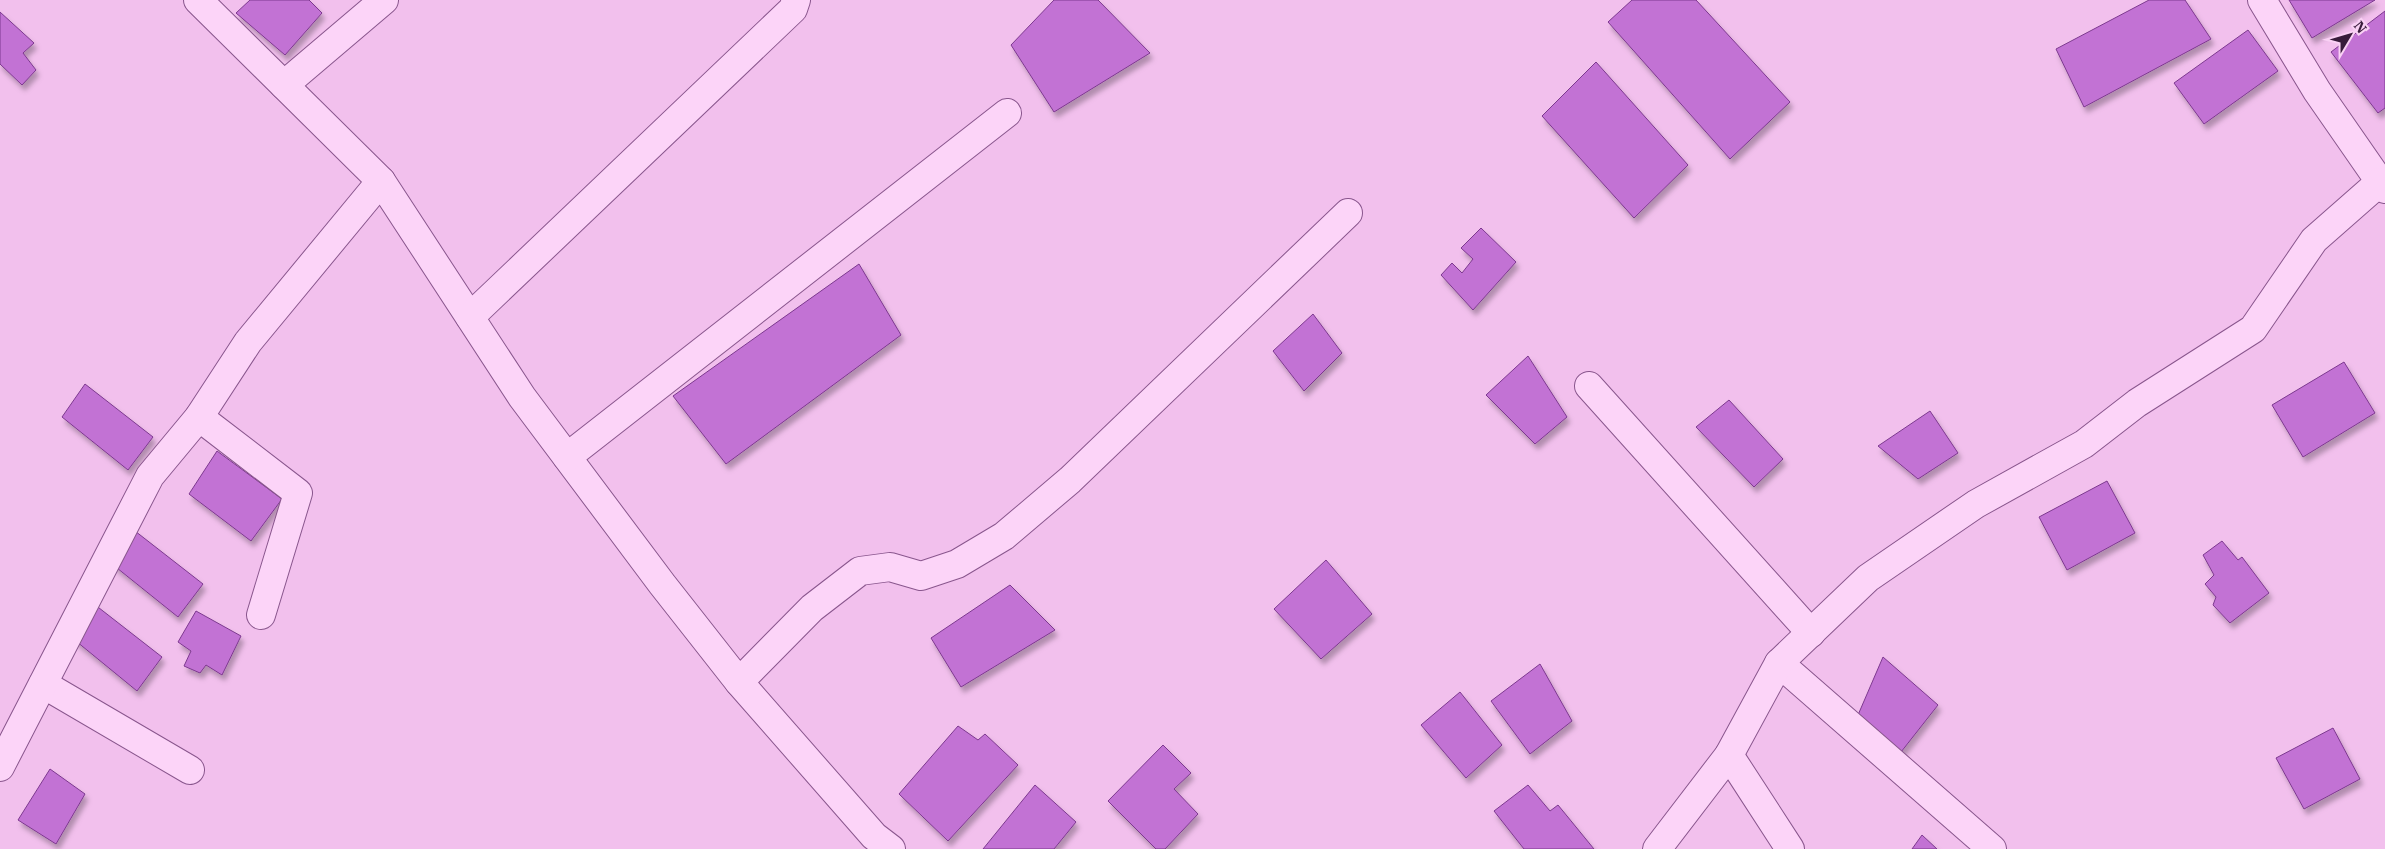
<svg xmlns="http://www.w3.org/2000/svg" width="2385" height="849" viewBox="0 0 2385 849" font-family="'IBM Plex Serif',serif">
<defs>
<filter id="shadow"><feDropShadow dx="3" dy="5.5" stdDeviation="2.5" flood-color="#0004"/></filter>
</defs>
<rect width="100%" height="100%" fill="#f2c0ed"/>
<g fill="#c272d4" stroke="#7d398f" filter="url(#shadow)">
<polygon points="250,0 309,0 322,13 285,55 236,13"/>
<polygon points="1054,0 1098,0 1150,53 1054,112 1011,45"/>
<polygon points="1632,0 1696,0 1790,102 1730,159 1608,22"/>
<polygon points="2149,0 2185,0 2211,39 2084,107 2056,49"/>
<polygon points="2289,0 2375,0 2312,38"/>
<polygon points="2385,11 2385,108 2378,113 2331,52"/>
<polygon points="0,12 34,43 23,53 36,70 22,85 0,64"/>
<polygon points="2248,30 2278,71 2204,124 2174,83"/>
<polygon points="1596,62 1688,165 1634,218 1542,116"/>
<polygon points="1481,228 1516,262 1473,310 1441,275 1452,263 1462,273 1473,259 1461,248"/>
<polygon points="859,264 901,335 726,464 673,396"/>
<polygon points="1313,314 1342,353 1304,391 1273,351"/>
<polygon points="1528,356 1567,417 1535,444 1486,395"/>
<polygon points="2344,362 2375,413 2303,457 2272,405"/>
<polygon points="85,384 153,437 128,470 62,417"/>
<polygon points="1729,400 1783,459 1754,487 1696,427"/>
<polygon points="1930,411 1958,453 1918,479 1878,446"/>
<polygon points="217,451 282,499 251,541 189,494"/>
<polygon points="2107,481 2135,533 2067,570 2039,517"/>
<polygon points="135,531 203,584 178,617 112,564"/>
<polygon points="2222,541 2238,560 2242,557 2269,593 2230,623 2213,605 2216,597 2205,584 2214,575 2203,555"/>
<polygon points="1326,560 1372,614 1321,659 1274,609"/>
<polygon points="1010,585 1055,630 961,687 931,638"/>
<polygon points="94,604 162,657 137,691 71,637"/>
<polygon points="196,611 241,636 222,675 206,665 200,673 184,666 191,651 178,642"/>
<polygon points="1883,657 1938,705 1901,752 1858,715"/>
<polygon points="1540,664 1572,721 1530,754 1491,701"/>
<polygon points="1460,692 1502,745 1466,778 1421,725"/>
<polygon points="958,726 978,740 985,734 1018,765 948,841 899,794"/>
<polygon points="2333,728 2360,779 2304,809 2276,758"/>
<polygon points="1163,745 1191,773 1174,789 1198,814 1165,849 1156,849 1108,801"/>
<polygon points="50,769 85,794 56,844 18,820"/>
<polygon points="1035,785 1076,822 1054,849 983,849"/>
<polygon points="1528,785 1550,811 1558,805 1594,849 1524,849 1494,811"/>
<polygon points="1922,835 1937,849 1912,849"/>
</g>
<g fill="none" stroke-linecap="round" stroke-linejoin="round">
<g stroke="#89568d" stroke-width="30">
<g id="minor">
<polyline points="198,0 381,181 522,397 662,584 739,682 874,836 891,849"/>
<polyline points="2262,0 2317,91 2385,189"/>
<polyline points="284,85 384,0"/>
<polyline points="470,317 793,9 796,0"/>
<polyline points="1589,386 1811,633"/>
<polyline points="199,417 298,493 261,615"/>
<polyline points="567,457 1007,113"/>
<polyline points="1779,663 1992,849"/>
<polyline points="739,682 812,608 860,571 890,567 921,576 957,564 1004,536 1070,480 1348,213"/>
<polyline points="43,684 190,770"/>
<polyline points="1729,755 1790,849"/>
<polyline points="0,767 150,476 199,417 248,342 381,181"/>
<polyline points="1657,849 1729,755 1779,663 1868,578 1976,504 2084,444 2137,403 2253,329 2314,240 2380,182"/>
</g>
</g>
<use href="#minor" stroke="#fcd4f8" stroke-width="28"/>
</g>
<g transform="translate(2350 35) rotate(52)" stroke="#f9d1f4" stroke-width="4" paint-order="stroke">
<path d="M0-4L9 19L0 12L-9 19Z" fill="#381c3b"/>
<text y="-8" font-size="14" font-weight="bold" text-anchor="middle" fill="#381c3b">N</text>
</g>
</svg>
